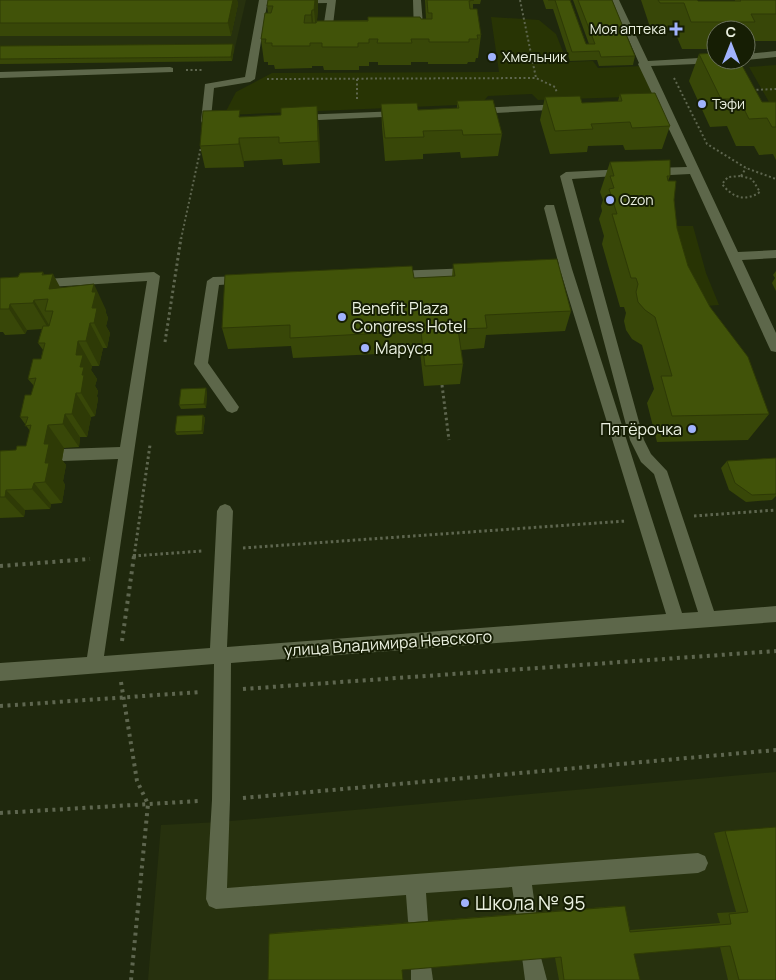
<svg xmlns="http://www.w3.org/2000/svg" width="776" height="980" viewBox="0 0 776 980" font-family="Manrope,sans-serif">
<rect width="100%" height="100%" fill="#1f280d"/>
<g fill="#27310e">
<polygon points="0,0 246,0 232,61 0,64"/>
<polygon points="776,772 776,980 148,980 161,825 220,822"/>
</g>
<g fill="#283404">
<polygon points="491,17 539,20 556,34 567,62 593,61 598,68 642,66 657,96 538,100 532,94 488,96 481,104 224,115 236,92 272,73 499,72"/>
<polygon points="776,65 776,109 773,109 749,67"/>
<polygon points="666,226 693,226 706,273 719,305 690,307"/>
</g>
<g fill="none" stroke-linecap="round" stroke-linejoin="round">
<g stroke="#5e664f" stroke-width="2" stroke-dasharray="2 2.5" stroke-linecap="butt">
<polyline points="520,0 536,78"/>
<polyline points="186,70 204,70"/>
<polyline points="674,78 707,144 746,168 776,179"/>
<polyline points="267,79 536,78 555,87 557,93"/>
<polyline points="357,79 357,101"/>
<polyline points="752,90 776,89"/>
<path d="M 741,176 L 752,179 L 760,192 C 745,202 733,198 722,184 L 728,177 Z"/>
<polyline points="741,176 746,168"/>
<polyline points="181,239 201,147"/>
</g>
<g stroke="#5e664f" stroke-width="3" stroke-dasharray="2.5 3" stroke-linecap="butt">
<polyline points="165,342 181,238"/>
<polyline points="442,385 449,440"/>
<polyline points="694,516 776,510"/>
<polyline points="243,548 626,521"/>
<polyline points="133,556 202,551"/>
<polyline points="134,557 150,445"/>
</g>
<g stroke="#5e664f" stroke-width="4" stroke-dasharray="3 4.5" stroke-linecap="butt">
<polyline points="133,556 136,556"/>
<polyline points="0,566 90,559"/>
<polyline points="122,641 134,556"/>
<polyline points="121,682 137,781 148,804 131,980"/>
<polyline points="243,689 776,651"/>
<polyline points="0,706 201,692"/>
<polyline points="243,798 776,750"/>
<polyline points="0,813 199,801"/>
</g>
<g fill="#5d674a" fill-rule="evenodd">
<polygon points="259,0 336,0 332,33 337,36 332,39 324,38 322,36 327,3 267,4 255,79 250,82 214,88 211,118 219,119 220,121 215,124 202,123 201,121 205,84 245,77"/>
<polygon points="413,0 421,0 424,37 419,40 412,37 414,35"/>
<polygon points="611,0 619,0 648,61 716,57 716,60 723,60 718,63 651,66 738,252 776,250 776,258 742,260 776,333 776,352 771,351 769,347 690,174 651,176 645,172 651,168 687,167 638,64 639,63"/>
<polygon points="776,51 776,57 746,60 746,54"/>
<polygon points="170,67 173,68 173,72 0,78 0,72"/>
<polygon points="563,104 567,105 567,109 476,114 471,111 476,108"/>
<polygon points="400,111 404,112 405,114 404,116 298,121 293,118 298,115"/>
<polygon points="625,169 629,171 631,173 629,175 572,179 644,440 651,454 667,471 714,611 776,606 776,622 231,663 230,800 227,888 698,853 705,856 708,863 705,870 698,873 532,885 536,913 533,920 526,923 519,920 516,913 512,887 426,893 428,921 425,928 418,931 411,928 408,921 406,895 216,909 209,906 206,899 212,800 214,664 0,681 0,663 87,657 118,459 63,461 58,459 56,455 58,451 63,449 120,447 147,281 0,290 0,282 154,272 160,276 104,656 210,648 217,511 220,506 225,504 230,506 233,511 227,647 666,614 561,273 540,273 534,269 540,265 559,265 544,208 546,205 554,205 572,269 682,613 698,612 654,474 641,462 630,440 560,176 566,172"/>
<polygon points="472,268 478,272 472,276 395,279 389,275 395,271"/>
<polygon points="244,276 248,277 250,280 248,283 219,285 208,363 239,407 237,411 232,413 227,411 194,364 207,281 213,277"/>
<polygon points="532,947 539,950 547,980 525,980 522,957 525,950"/>
<polygon points="421,956 428,959 431,966 433,980 411,980 411,966 414,959"/>
</g>
</g>
<g fill="#384708">
<polygon points="0,0 237,0 238,4 231,36 0,36"/>
<polygon points="268,0 318,0 318,7 317,21 426,19 425,0 481,0 480,4 473,4 473,9 481,35 478,58 476,58 475,62 468,62 467,64 428,64 428,62 411,62 411,65 378,65 378,62 369,62 369,66 359,66 359,70 324,70 323,66 312,66 312,68 275,69 274,65 268,65 268,62 264,62 261,39 268,13 267,6"/>
<polygon points="543,0 570,0 586,44 589,44 573,0 612,0 635,56 633,65 599,66 597,60 570,61 553,9 546,9"/>
<polygon points="641,0 697,0 698,1 735,1 735,0 776,0 776,41 747,41 746,43 746,30 716,30 716,49 682,49 674,30 651,30"/>
<polygon points="233,44 234,48 232,61 0,64 0,46"/>
<polygon points="699,54 762,102 776,102 776,160 773,154 759,155 754,146 736,146 727,126 710,127 689,81"/>
<polygon points="620,94 670,126 662,149 625,150 623,145 588,146 587,152 550,154 540,120 545,97 582,103 618,101"/>
<polygon points="457,101 502,134 498,156 461,158 460,152 423,154 423,159 385,161 382,127 381,104 418,110 457,108"/>
<polygon points="241,117 319,129 320,163 283,165 282,159 244,161 244,167 205,168 200,146"/>
<polygon points="610,162 670,176 668,181 674,200 677,228 688,266 710,307 769,414 748,440 657,442 647,403 654,389 642,345 632,339 626,330 624,321 626,313 624,307 620,307 602,244 604,236 599,219 602,211 601,206 603,200 600,192"/>
<polygon points="453,264 571,311 565,331 486,335 484,348 461,350 463,364 460,384 424,386 420,352 293,358 291,346 228,349 222,328 414,278 452,277"/>
<polygon points="776,271 776,291 772,283 775,278 773,275"/>
<polygon points="45,275 61,288 106,310 106,313 108,318 106,326 110,333 107,348 103,348 99,366 92,366 91,370 97,379 95,386 98,391 97,396 98,399 95,416 91,417 87,437 80,437 79,447 64,448 62,460 66,465 63,481 65,485 62,503 51,504 50,509 25,510 24,517 0,518 0,451 16,450 26,446 30,431 20,417 31,395 34,386 28,379 41,359 43,350 38,343 42,329 27,330 25,334 5,335 3,332 0,332 0,278"/>
<polygon points="207,392 206,408 181,409 179,405"/>
<polygon points="203,415 205,418 203,434 177,435 175,432"/>
<polygon points="776,458 776,496 772,500 746,502 729,490 721,468 727,461"/>
<polygon points="725,831 776,980 728,980 720,947 634,954 640,980 559,980 555,958 269,934 273,933 617,906 625,906 630,930 720,923 717,913 736,912 714,833"/>
</g>
<g fill="#2e3a06">
<polygon points="233,0 237,0 238,4 231,36 228,23"/>
<polygon points="315,0 318,0 318,7 316,32 314,10"/>
<polygon points="312,10 314,32 313,38 311,15"/>
<polygon points="233,44 234,48 232,61 231,57"/>
<polygon points="317,106 319,129 320,163 318,141"/>
<polygon points="239,138 244,161 244,167 239,144"/>
<polygon points="43,272 50,285 53,274 67,300 64,315 42,275"/>
<polygon points="94,284 106,310 106,313 108,318 106,326 110,333 107,348 94,323 92,292"/>
<polygon points="34,300 49,325 48,328 33,303"/>
<polygon points="10,304 27,330 25,334 9,309"/>
<polygon points="90,323 103,348 99,366 86,341"/>
<polygon points="78,341 92,366 91,370 97,379 95,386 98,391 97,396 98,399 95,416 81,393 82,375 76,355"/>
<polygon points="206,388 207,392 206,408 204,404"/>
<polygon points="76,393 91,417 87,437 72,414"/>
<polygon points="65,414 80,437 79,447 63,424"/>
<polygon points="203,415 205,418 203,434 202,431"/>
<polygon points="48,425 64,448 62,460 66,465 63,481 65,485 62,503 45,482 44,444"/>
<polygon points="34,483 51,504 50,509 32,489"/>
<polygon points="6,490 25,510 24,517 5,497"/>
</g>
<g fill="#415309" stroke="#2e3a06">
<polygon points="0,0 233,0 228,23 0,23"/>
<polygon points="268,0 315,0 314,10 312,10 311,15 305,15 304,23 316,23 317,21 368,21 368,17 420,17 421,19 432,19 432,13 428,13 427,0 474,0 469,1 470,9 477,9 481,35 477,35 478,39 469,39 469,42 429,42 429,39 411,39 412,43 377,43 378,39 369,39 369,43 358,43 358,47 322,47 322,43 310,43 310,46 272,46 272,43 265,43 266,39 261,39 265,13 271,13 273,6 267,6"/>
<polygon points="548,0 570,0 586,44 595,44 578,0 612,0 635,56 601,57 599,51 572,52 555,0"/>
<polygon points="658,0 697,0 698,1 741,1 740,0 776,0 776,14 751,14 755,22 691,22 684,3 660,3"/>
<polygon points="233,44 231,57 0,59 0,46"/>
<polygon points="716,53 716,60 739,60 762,102 776,102 776,127 772,127 767,118 749,119 739,99 721,99 699,54"/>
<polygon points="655,93 670,126 632,128 630,122 591,124 593,129 555,131 545,97 580,96 582,103 622,101 620,94"/>
<polygon points="493,100 502,134 463,135 462,130 423,131 424,137 385,138 381,104 417,103 418,110 459,108 457,101"/>
<polygon points="317,106 318,141 279,143 279,137 239,138 239,144 200,146 203,111 240,110 239,117 281,115 281,108"/>
<polygon points="670,160 670,176 667,176 668,181 676,181 674,200 677,228 688,266 710,307 748,357 769,414 672,416 661,376 672,376 655,317 645,310 638,302 636,292 638,284 636,278 631,278 612,214 617,214 609,189 614,188 610,176 614,176 610,162"/>
<polygon points="557,259 571,311 485,315 487,328 458,329 463,364 425,366 421,331 290,338 290,325 222,328 225,275 412,266 414,278 455,276 453,264"/>
<polygon points="43,272 42,275 53,274 49,289 94,284 92,292 96,292 92,308 97,308 94,323 90,323 86,341 78,341 76,355 83,355 80,367 84,367 82,375 84,375 81,393 76,393 72,414 65,414 63,424 48,425 44,444 49,444 45,463 49,463 45,482 34,483 32,489 6,490 5,497 0,497 0,451 16,450 17,446 26,446 31,425 25,426 28,417 20,417 25,395 31,395 36,378 28,379 33,359 41,359 45,343 38,343 43,326 49,326 53,311 45,311 48,299 34,300 33,303 10,304 9,309 0,309 0,278 18,277 20,273"/>
<polygon points="206,388 204,404 179,405 181,389"/>
<polygon points="203,415 202,431 175,432 177,416"/>
<polygon points="776,458 776,494 752,495 735,483 727,461"/>
<polygon points="776,827 776,980 739,980 730,946 634,954 640,980 564,980 561,957 402,970 403,980 268,980 269,934 625,906 630,932 731,924 729,914 748,912 725,831"/>
</g>
<g fill="#a1b3fd" stroke="#161e04" stroke-width="2">
<path d="M673.5 21.5h5v5h5v5h-5v5h-5v-5h-5v-5h5z"/>
<circle cx="492" cy="57" r="5"/>
<circle cx="702" cy="104" r="5"/>
<circle cx="610" cy="200" r="5"/>
<circle cx="342" cy="317" r="5"/>
<circle cx="365" cy="348" r="5"/>
<circle cx="692" cy="429" r="5"/>
<circle cx="465" cy="903" r="5"/>
</g>
<g text-anchor="middle" stroke-width="4" stroke-linejoin="round" paint-order="stroke">
<g font-size="14" fill="#ebf1e1" stroke="#161e04" text-anchor="start">
<text x="666" y="34" text-anchor="end">Моя аптека</text>
<text x="502" y="62">Хмельник</text>
<text x="712" y="109">Тэфи</text>
<text x="620" y="205">Ozon</text>
</g>
<g font-size="16" fill="#ebf1e1" stroke="#161e04" text-anchor="start">
<text x="352" y="314">Benefit Plaza<tspan x="352" dy="18">Congress Hotel</tspan></text>
<text x="375" y="354">Маруся</text>
<text x="682" y="435" text-anchor="end">Пятёрочка</text>
</g>
<g font-size="16" fill="#ebf1e1" stroke="#161e04">
<text transform="translate(388 643) rotate(-4)" y="6">улица Владимира Невского</text>
</g>
<g font-size="19" fill="#ebf1e1" stroke="#161e04" text-anchor="start">
<text x="475" y="910">Школа № 95</text>
</g>
</g>
<g transform="translate(731 45)"><circle r="24" fill="#161e04" stroke="#6b725c"/>
<path d="M0-4L9 19L0 12L-9 19Z" fill="#a1b3fd"/>
<text y="-8" font-size="14" font-weight="bold" text-anchor="middle" fill="#ebf1e1">С</text>
</g>
</svg>
